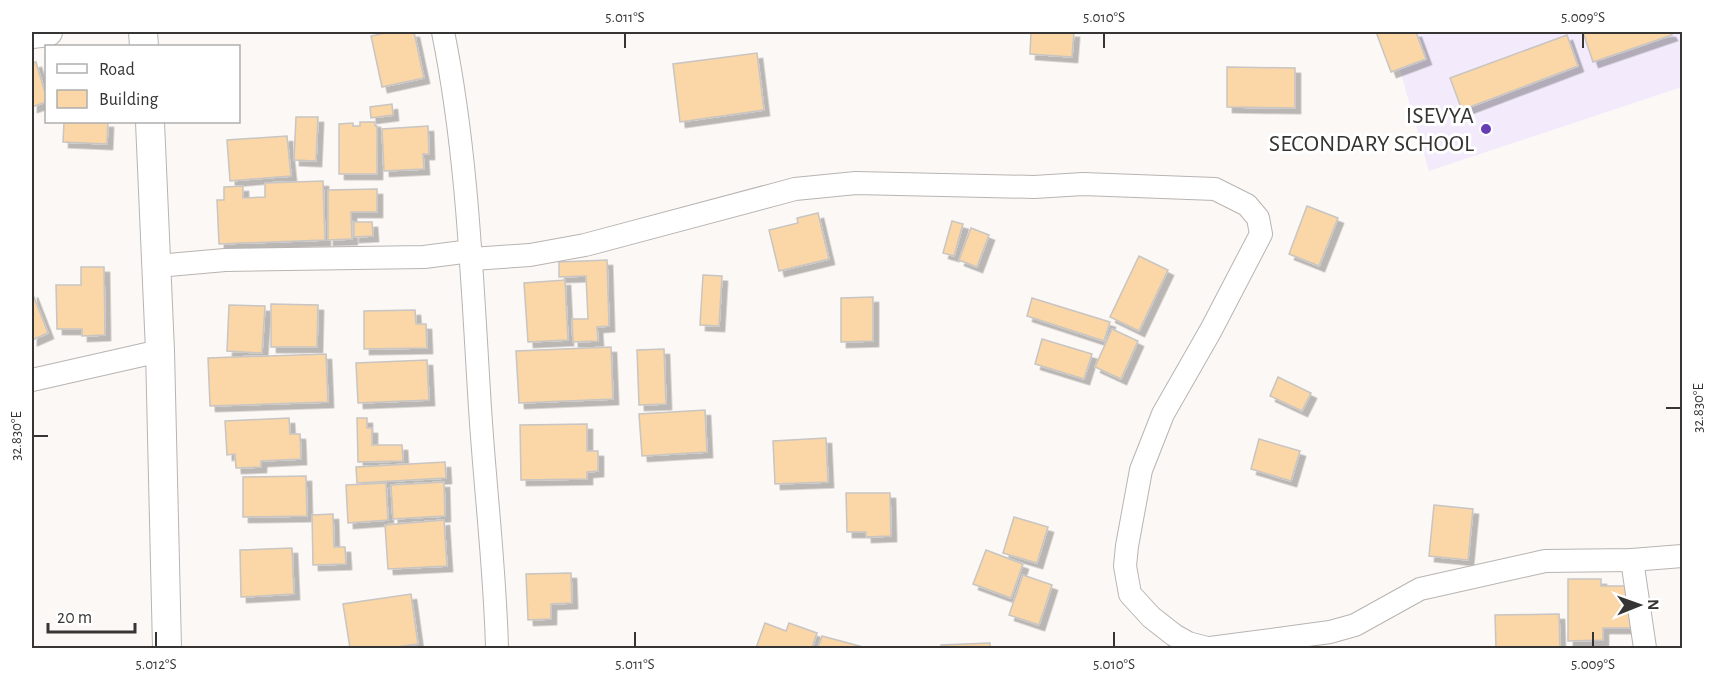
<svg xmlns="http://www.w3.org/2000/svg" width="1714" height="680" viewBox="0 0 1714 680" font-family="'Alegreya Sans',sans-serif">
<defs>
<filter id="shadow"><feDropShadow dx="5.5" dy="5.5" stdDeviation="0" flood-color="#0004"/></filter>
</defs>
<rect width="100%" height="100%" fill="#fcf8f5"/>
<polygon fill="#f3ebfc" points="1389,32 1682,32 1682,87 1429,171"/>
<g fill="#fbd6a6" stroke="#c8c5c2" stroke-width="1.5" filter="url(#shadow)">
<polygon points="390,32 414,32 424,78 382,87 371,36"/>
<polygon points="1031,32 1074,32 1072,57 1030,54"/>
<polygon points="1376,32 1416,32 1426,59 1391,72"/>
<polygon points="1583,32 1670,32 1672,35 1593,62"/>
<polygon points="1567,35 1578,66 1462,110 1450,78"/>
<polygon points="757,53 764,110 680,122 673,64"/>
<polygon points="36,62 46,96 46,102 32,107 32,63"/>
<polygon points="1227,67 1295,68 1295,108 1227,107"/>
<polygon points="392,104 393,115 371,118 370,107"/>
<polygon points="296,117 318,117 316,161 294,160"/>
<polygon points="64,122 108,122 107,144 63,142"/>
<polygon points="360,122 375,122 375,126 377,126 377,174 339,174 339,124 353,123 353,126 360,126"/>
<polygon points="428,126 429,154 423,154 424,169 384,171 382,129"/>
<polygon points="287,136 291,176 230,181 227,140"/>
<polygon points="323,181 325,240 219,244 217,200 224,200 224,187 243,186 243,198 265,197 265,183"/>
<polygon points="377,189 377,212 351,212 352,239 328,240 328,190"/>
<polygon points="1307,206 1338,218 1319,266 1289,254"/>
<polygon points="818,213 829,259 779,271 769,230 798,223 797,218"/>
<polygon points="952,221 963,224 954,256 943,253"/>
<polygon points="354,222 372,222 373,236 354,237"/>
<polygon points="971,228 989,235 977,267 959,260"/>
<polygon points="1139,256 1168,270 1139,331 1110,317"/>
<polygon points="607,260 609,326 597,327 598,341 573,342 572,319 588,319 586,276 559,277 559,262"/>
<polygon points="81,267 104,267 105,335 82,336 82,329 57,329 56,285 81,285"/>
<polygon points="703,275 722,276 719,326 700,325"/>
<polygon points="565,280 568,340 528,342 524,283"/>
<polygon points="32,292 48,333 32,340"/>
<polygon points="873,297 873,341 841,342 841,298"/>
<polygon points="1032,298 1110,322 1104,341 1027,316"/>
<polygon points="271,304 318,305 317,347 271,347"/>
<polygon points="229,305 265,306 262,353 227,351"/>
<polygon points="415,310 416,324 426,324 427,348 364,349 364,311"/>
<polygon points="1112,329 1138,341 1121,379 1095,367"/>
<polygon points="1042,339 1092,354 1084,379 1035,364"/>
<polygon points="611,347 613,399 519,403 516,351"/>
<polygon points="664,349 666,404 639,405 637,350"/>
<polygon points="326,354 328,402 210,406 208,358"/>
<polygon points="427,360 429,400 358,403 356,363"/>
<polygon points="1278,377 1311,393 1302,411 1270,396"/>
<polygon points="705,410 707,452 642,456 639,414"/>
<polygon points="289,418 290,434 300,434 301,459 261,461 261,467 236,468 235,454 227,455 225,421"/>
<polygon points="357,418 367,418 367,428 372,428 372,445 402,445 403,461 358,462"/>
<polygon points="587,424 587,451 598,451 598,471 587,472 587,479 521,480 520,425"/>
<polygon points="826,438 828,482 775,484 773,441"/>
<polygon points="1259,439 1300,451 1291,481 1251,469"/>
<polygon points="445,462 446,478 357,483 356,467"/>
<polygon points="306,476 307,516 243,517 243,477"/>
<polygon points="444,482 445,516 393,519 391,485"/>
<polygon points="386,483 388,520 348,523 346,485"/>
<polygon points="846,493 890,493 891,536 866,537 866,532 847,532"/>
<polygon points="1434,505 1473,509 1468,560 1429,556"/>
<polygon points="333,514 334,547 345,547 346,564 313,565 312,515"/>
<polygon points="1014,517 1048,527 1037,563 1003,553"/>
<polygon points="444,520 447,566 388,569 385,525"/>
<polygon points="292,548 294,594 241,597 240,550"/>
<polygon points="986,550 1023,564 1011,598 973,584"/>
<polygon points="571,573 572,603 551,604 551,619 528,620 526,574"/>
<polygon points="1023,575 1052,585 1039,625 1009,615"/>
<polygon points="1568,579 1601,579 1601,586 1636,586 1636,628 1603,628 1603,640 1568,641"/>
<polygon points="411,594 418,644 389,648 350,648 343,604"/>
<polygon points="1559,614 1560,648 1496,648 1495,615"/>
<polygon points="765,623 786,631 789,623 817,633 812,648 756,648"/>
<polygon points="822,636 867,648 818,648"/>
<polygon points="990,643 990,648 942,648 941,645"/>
</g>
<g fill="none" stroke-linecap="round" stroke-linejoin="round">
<g stroke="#b8b4b1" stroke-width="24">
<g id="minor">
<path d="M 443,32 C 468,155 472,282 480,408 C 485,488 495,568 497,648"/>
<polyline points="472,259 530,255 585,245 795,189 856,183 1034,187 1083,184 1215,189 1247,205 1258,218 1261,234 1211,330 1163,414 1141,470 1127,546 1125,566 1130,594 1151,617 1174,635 1188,643 1207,648"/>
<polyline points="157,266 225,260 424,257 471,251"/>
<polyline points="32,380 160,351"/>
<polyline points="1632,560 1645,648"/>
<polyline points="1210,648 1330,632 1355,625 1420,589 1545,561 1632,560 1682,556"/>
</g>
</g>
<g stroke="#b8b4b1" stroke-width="30">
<g id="tertiary">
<polyline points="143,32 144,46"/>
<polyline points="32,34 48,32"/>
<polyline points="150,122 160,351 167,648"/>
</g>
</g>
<use href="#minor" stroke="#fff" stroke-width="22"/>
<use href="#tertiary" stroke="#fff" stroke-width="28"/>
</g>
<path fill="none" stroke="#363534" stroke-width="2" d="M 625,33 L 625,48M 1104,33 L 1104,48M 1583,33 L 1583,48M 1666,408 L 1681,408M 33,436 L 48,436M 156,632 L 156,647M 635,632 L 635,647M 1114,632 L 1114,647M 1593,632 L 1593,647"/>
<circle fill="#663db5" stroke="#fff" stroke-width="2" cx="1486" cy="129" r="6"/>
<g text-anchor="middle" stroke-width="6" stroke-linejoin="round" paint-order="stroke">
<g font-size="24" fill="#363534" stroke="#fff" text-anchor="end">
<text x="1474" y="123">ISEVYA<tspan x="1474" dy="28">SECONDARY SCHOOL</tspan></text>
</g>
</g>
<rect width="1714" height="680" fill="none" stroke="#ffffff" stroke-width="66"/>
<rect x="45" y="45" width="195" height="78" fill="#ffffff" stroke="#afaeae" stroke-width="1.5"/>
<rect x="57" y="64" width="30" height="9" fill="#ffffff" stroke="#afaeae" stroke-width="1.5"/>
<text x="99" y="75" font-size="18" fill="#363534">Road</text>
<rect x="57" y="90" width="30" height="18" fill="#fbd6a6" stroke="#afaeae" stroke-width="1.5"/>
<text x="99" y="105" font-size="18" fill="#363534">Building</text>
<g transform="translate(1639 605) rotate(89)" stroke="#ffffff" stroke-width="4.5" paint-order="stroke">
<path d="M0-4.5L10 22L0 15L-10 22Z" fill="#363534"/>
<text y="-9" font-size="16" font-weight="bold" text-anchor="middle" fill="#363534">N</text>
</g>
<path d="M48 623v9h87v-9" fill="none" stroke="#363534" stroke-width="3"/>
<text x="57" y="623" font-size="18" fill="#363534" stroke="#ffffff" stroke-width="4.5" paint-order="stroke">20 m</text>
<rect x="33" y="33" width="1648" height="614" fill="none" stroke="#363534" stroke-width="2"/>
<g font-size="15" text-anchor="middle" fill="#363534">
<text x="625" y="22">5.011°S</text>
<text x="1104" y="22">5.010°S</text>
<text x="1583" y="22">5.009°S</text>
<text transform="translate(1698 408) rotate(-90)" y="5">32.830°E</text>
<text transform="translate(16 436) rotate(-90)" y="5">32.830°E</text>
<text x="156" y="669">5.012°S</text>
<text x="635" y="669">5.011°S</text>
<text x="1114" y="669">5.010°S</text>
<text x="1593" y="669">5.009°S</text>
</g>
</svg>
